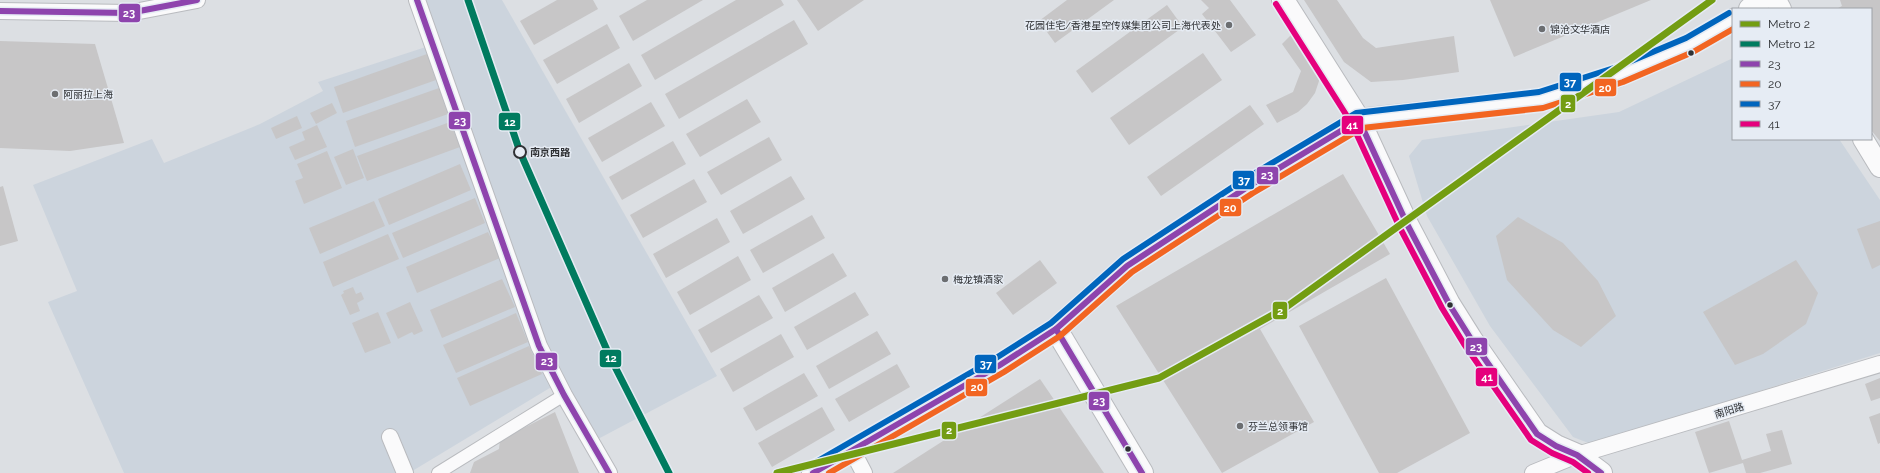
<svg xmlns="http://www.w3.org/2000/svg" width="1880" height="473" viewBox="0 0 1880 473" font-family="Raleway,'Noto Sans SC',sans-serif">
<rect width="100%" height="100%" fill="#dcdfe3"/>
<g fill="#ccd4dd">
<polygon points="426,0 502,0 717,376 598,439 545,344"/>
<polygon points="429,46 553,386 409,473 124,473 48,302 77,291 33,185 152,139 164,163 260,124 323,91 318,82"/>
<polygon points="1733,58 1733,139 1839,139 1880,200 1880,353 1591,444 1573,437 1490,326 1427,216 1409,156 1422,140 1619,112"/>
</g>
<g fill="#c7c6c7">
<polygon points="557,0 593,0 598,9 534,45 520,21"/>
<polygon points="647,0 703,0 633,41 619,16"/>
<polygon points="736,0 781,0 784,5 655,80 641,55"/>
<polygon points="797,0 864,0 818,31"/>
<polygon points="1067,0 1114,0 1055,43 1039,21"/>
<polygon points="1201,0 1230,0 1256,35 1231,52 1202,14 1209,8"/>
<polygon points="1304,0 1337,0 1363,38 1376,48 1454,36 1459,72 1403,80 1371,82 1344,62"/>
<polygon points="1490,0 1651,0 1514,57"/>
<polygon points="1840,0 1880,0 1880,141 1871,130 1871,9 1836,9 1842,6"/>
<polygon points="1167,5 1183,27 1092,93 1076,71"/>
<polygon points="794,20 808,44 679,119 665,94"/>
<polygon points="607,24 620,48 557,84 543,60"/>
<polygon points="1298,28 1320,78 1315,93 1307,104 1298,112 1277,123 1266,105 1293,92 1301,71 1282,44"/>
<polygon points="0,41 95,44 124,143 70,151 0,148"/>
<polygon points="1203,53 1222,80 1129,145 1110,118"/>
<polygon points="427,54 436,80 343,113 334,87"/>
<polygon points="629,63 642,86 579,123 566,99"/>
<polygon points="439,88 448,114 355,147 346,121"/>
<polygon points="747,99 761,122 700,157 686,134"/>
<polygon points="651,102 665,126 602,162 588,138"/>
<polygon points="332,103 337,113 316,124 310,113"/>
<polygon points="1250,105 1264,124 1161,196 1147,177"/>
<polygon points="297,116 302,128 276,139 271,128"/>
<polygon points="450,122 460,147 367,181 357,156"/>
<polygon points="317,125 327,147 295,160 289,147 305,140 302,132"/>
<polygon points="769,137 782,160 721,195 707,172"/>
<polygon points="673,141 686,164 622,200 609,177"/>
<polygon points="353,149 364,178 346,185 334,157"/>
<polygon points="327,151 342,188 304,204 295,181 303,178 297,164"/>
<polygon points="460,164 471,190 389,225 378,199"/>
<polygon points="1343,174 1390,254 1260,329 1314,422 1222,473 1116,306"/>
<polygon points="791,176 805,199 743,234 730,211"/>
<polygon points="694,179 707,202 643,238 630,215"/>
<polygon points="3,186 18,241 0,246 0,187"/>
<polygon points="475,198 485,223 403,258 392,233"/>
<polygon points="374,201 385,226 320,254 309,228"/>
<polygon points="812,215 825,238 763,273 750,250"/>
<polygon points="1518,217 1563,243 1598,281 1616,316 1581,347 1553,330 1507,280 1496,236"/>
<polygon points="717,218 730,242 666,278 653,254"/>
<polygon points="1880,221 1880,265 1872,269 1857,229"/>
<polygon points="488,232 500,258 417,293 406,267"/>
<polygon points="388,234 399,259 333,287 323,262"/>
<polygon points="833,253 847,276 785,312 772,288"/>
<polygon points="738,256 751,280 690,315 677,292"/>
<polygon points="1040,260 1057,283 1013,315 996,293"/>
<polygon points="1796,260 1818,293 1806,324 1763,354 1735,365 1703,312"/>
<polygon points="1386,278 1470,433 1397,473 1379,473 1299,326"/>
<polygon points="502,279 515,307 442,338 430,310"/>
<polygon points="353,287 356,294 361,292 364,299 357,303 360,311 350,315 341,295 344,293 343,291"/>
<polygon points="855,292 869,315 807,350 794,327"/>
<polygon points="759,295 773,318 711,353 698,330"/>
<polygon points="410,302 423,331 414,335 412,332 398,339 386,313"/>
<polygon points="378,312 391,343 365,353 352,323"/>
<polygon points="516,313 528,342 456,373 443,345"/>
<polygon points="877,331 891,354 829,389 816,366"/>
<polygon points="781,334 794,357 733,392 720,369"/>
<polygon points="529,346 542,374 470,406 457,378"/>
<polygon points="897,364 910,387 849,422 835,399"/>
<polygon points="804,373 818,396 756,431 743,408"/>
<polygon points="1880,378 1880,398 1871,401 1865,384"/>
<polygon points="1040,379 1104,473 893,473"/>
<polygon points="822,407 835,430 772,467 758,443"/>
<polygon points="555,412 579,473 470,473 474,462 499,449 500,440"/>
<polygon points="1880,413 1880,443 1878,444 1869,417"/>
<polygon points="1729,421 1742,460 1771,451 1766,434 1782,430 1792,464 1760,473 1746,473 1743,463 1709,473 1695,432"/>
</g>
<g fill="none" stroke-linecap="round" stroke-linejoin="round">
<g stroke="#b9bbbf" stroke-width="14">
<polyline id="pedestrian" points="438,473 564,395"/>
</g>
<g stroke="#b9bbbf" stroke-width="18">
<g id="minor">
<polyline points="417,0 539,346 564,395 609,473"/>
<polyline points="0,11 129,13 197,0"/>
<polyline points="390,437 405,473"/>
<polyline points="852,450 864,473"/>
<polyline points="1533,473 1577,455 1880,364"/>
</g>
</g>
<g stroke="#b9bbbf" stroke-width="22">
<g id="tertiary">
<polyline points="1776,0 1781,9"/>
<polyline points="1863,139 1880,167"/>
</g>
</g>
<g stroke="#b9bbbf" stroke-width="24">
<g id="secondary">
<polyline points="1283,0 1359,120 1407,224 1449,304 1471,339 1537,434 1556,446 1577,455 1601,473"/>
<polyline points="1750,9 1761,0"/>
<polyline points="1056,329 1142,473"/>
<polyline points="813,473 1000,365 1056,329 1127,266 1249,186 1359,120 1541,100 1620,75 1690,45 1733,20"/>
</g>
</g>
<use href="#pedestrian" stroke="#fafafb" stroke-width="12"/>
<use href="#minor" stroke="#fafafb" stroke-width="16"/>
<use href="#tertiary" stroke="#fafafb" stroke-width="20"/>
<use href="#secondary" stroke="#fafafb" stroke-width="22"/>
<g stroke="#e6ecf4" stroke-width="9">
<g id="bus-1">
<polyline points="417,0 539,346 564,395 609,473"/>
<polyline points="0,11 129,13 197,0"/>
<polyline points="1056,329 1142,473"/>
<polyline points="813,473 1000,365 1056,329 1127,266 1249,186 1359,120 1407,224 1449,304 1471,339 1537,434 1556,446 1577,455 1601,473"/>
</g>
</g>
<g stroke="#e6ecf4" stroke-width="9">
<polyline id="bus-2" points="829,473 1004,372 1060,336 1132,272 1253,193 1362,128 1543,108 1623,82 1693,52 1733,29"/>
</g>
<g stroke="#e6ecf4" stroke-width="9">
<polyline id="bus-3" points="809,466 996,358 1051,323 1123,259 1245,179 1356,113 1539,92 1617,67 1686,38 1729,13"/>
</g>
<g stroke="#e6ecf4" stroke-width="9">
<polyline id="bus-4" points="1276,4 1352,124 1400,228 1442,308 1464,344 1531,440 1552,453 1573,462 1588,473"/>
</g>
<use href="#bus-1" stroke="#8e44ad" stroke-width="6"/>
<use href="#bus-2" stroke="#f26522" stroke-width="6"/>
<use href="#bus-3" stroke="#0065bd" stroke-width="6"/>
<use href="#bus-4" stroke="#e5007d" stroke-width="6"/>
<g stroke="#e6ecf4" stroke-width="10">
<polyline id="metro-1" points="777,473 1159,378 1285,308 1712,0"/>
</g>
<g stroke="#e6ecf4" stroke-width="10">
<polyline id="metro-2" points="468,0 520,152 610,357 669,473"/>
</g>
<use href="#metro-1" stroke="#739d12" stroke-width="7"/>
<use href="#metro-2" stroke="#007b5f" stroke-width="7"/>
</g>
<g fill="#6c6e71" stroke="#e6ecf4" stroke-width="1.5">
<circle cx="1229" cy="25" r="4"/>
<circle cx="1542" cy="29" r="4"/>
<circle cx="55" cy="94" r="4"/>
<circle cx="945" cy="279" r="4"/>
<circle cx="1240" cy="426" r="4"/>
</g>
<g fill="#2f3134" stroke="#e6ecf4" stroke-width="1.5">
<circle cx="1691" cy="53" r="3.5"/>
<circle cx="1450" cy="305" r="3.5"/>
<circle cx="1128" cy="449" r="3.5"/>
</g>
<circle fill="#e6ecf4" stroke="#2f3134" stroke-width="2" cx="520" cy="152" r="6"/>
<g text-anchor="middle" stroke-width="3" stroke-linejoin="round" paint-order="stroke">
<g font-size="10" fill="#2f3134" stroke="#e6ecf4" text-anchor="start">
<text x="1221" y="29" text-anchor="end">花园住宅/香港星空传媒集团公司上海代表处</text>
<text x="1550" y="33">锦沧文华酒店</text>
<text x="63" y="98">阿丽拉上海</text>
<text x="953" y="283">梅龙镇酒家</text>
<text x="1248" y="430">芬兰总领事馆</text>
</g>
<g font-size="10" font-weight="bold" fill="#2f3134" stroke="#e6ecf4" text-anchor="start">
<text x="530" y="156">南京西路</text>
</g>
<g font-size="10" fill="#2f3134" stroke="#e6ecf4">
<text transform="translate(1729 410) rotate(-17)" y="4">南阳路</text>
</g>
</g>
<g stroke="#e6ecf4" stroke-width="1.5">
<rect x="118" y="3" width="23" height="20" rx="4" fill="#8e44ad"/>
<rect x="1559" y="72" width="23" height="20" rx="4" fill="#0065bd"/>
<rect x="1594" y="78" width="23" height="19" rx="4" fill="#f26522"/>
<rect x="1560" y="94" width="16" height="19" rx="4" fill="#739d12"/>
<rect x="448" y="111" width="23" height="19" rx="4" fill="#8e44ad"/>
<rect x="498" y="112" width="23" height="19" rx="4" fill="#007b5f"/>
<rect x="1341" y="115" width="23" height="20" rx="4" fill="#e5007d"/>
<rect x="1256" y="166" width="23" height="19" rx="4" fill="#8e44ad"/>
<rect x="1232" y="170" width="23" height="20" rx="4" fill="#0065bd"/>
<rect x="1219" y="198" width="23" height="19" rx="4" fill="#f26522"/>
<rect x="1272" y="301" width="16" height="19" rx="4" fill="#739d12"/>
<rect x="1465" y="337" width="23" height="19" rx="4" fill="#8e44ad"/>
<rect x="599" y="349" width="23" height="19" rx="4" fill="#007b5f"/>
<rect x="535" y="352" width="23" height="19" rx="4" fill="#8e44ad"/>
<rect x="974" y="354" width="23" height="20" rx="4" fill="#0065bd"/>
<rect x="1475" y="367" width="23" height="20" rx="4" fill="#e5007d"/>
<rect x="965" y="378" width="23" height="19" rx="4" fill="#f26522"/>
<rect x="1088" y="391" width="22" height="20" rx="4" fill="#8e44ad"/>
<rect x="941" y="421" width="16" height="19" rx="4" fill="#739d12"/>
</g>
<g font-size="11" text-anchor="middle" font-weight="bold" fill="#fff">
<text x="129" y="17">23</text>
<text x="1570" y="86">37</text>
<text x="1605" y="92">20</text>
<text x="1568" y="108">2</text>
<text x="460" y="125">23</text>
<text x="510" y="126">12</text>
<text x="1352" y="129">41</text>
<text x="1267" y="179">23</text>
<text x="1244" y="184">37</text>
<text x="1230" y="212">20</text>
<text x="1280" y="315">2</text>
<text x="1476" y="351">23</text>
<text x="611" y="362">12</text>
<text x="547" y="365">23</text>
<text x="986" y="368">37</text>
<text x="1487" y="381">41</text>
<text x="977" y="391">20</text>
<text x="1099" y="405">23</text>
<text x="949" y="434">2</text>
</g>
<rect x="1732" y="8" width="140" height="132" fill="#e6ecf4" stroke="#9da1a7"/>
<rect x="1740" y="21" width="20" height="6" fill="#739d12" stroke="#9da1a7"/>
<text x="1768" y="28" font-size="12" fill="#2f3134">Metro 2</text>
<rect x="1740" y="41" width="20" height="6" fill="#007b5f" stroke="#9da1a7"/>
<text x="1768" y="48" font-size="12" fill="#2f3134">Metro 12</text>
<rect x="1740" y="61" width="20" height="6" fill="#8e44ad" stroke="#9da1a7"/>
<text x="1768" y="68" font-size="12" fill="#2f3134">23</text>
<rect x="1740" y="81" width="20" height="6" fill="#f26522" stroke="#9da1a7"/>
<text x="1768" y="88" font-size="12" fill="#2f3134">20</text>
<rect x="1740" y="101" width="20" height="6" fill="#0065bd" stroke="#9da1a7"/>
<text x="1768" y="108" font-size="12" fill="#2f3134">37</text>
<rect x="1740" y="121" width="20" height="6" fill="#e5007d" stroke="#9da1a7"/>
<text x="1768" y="128" font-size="12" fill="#2f3134">41</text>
</svg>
